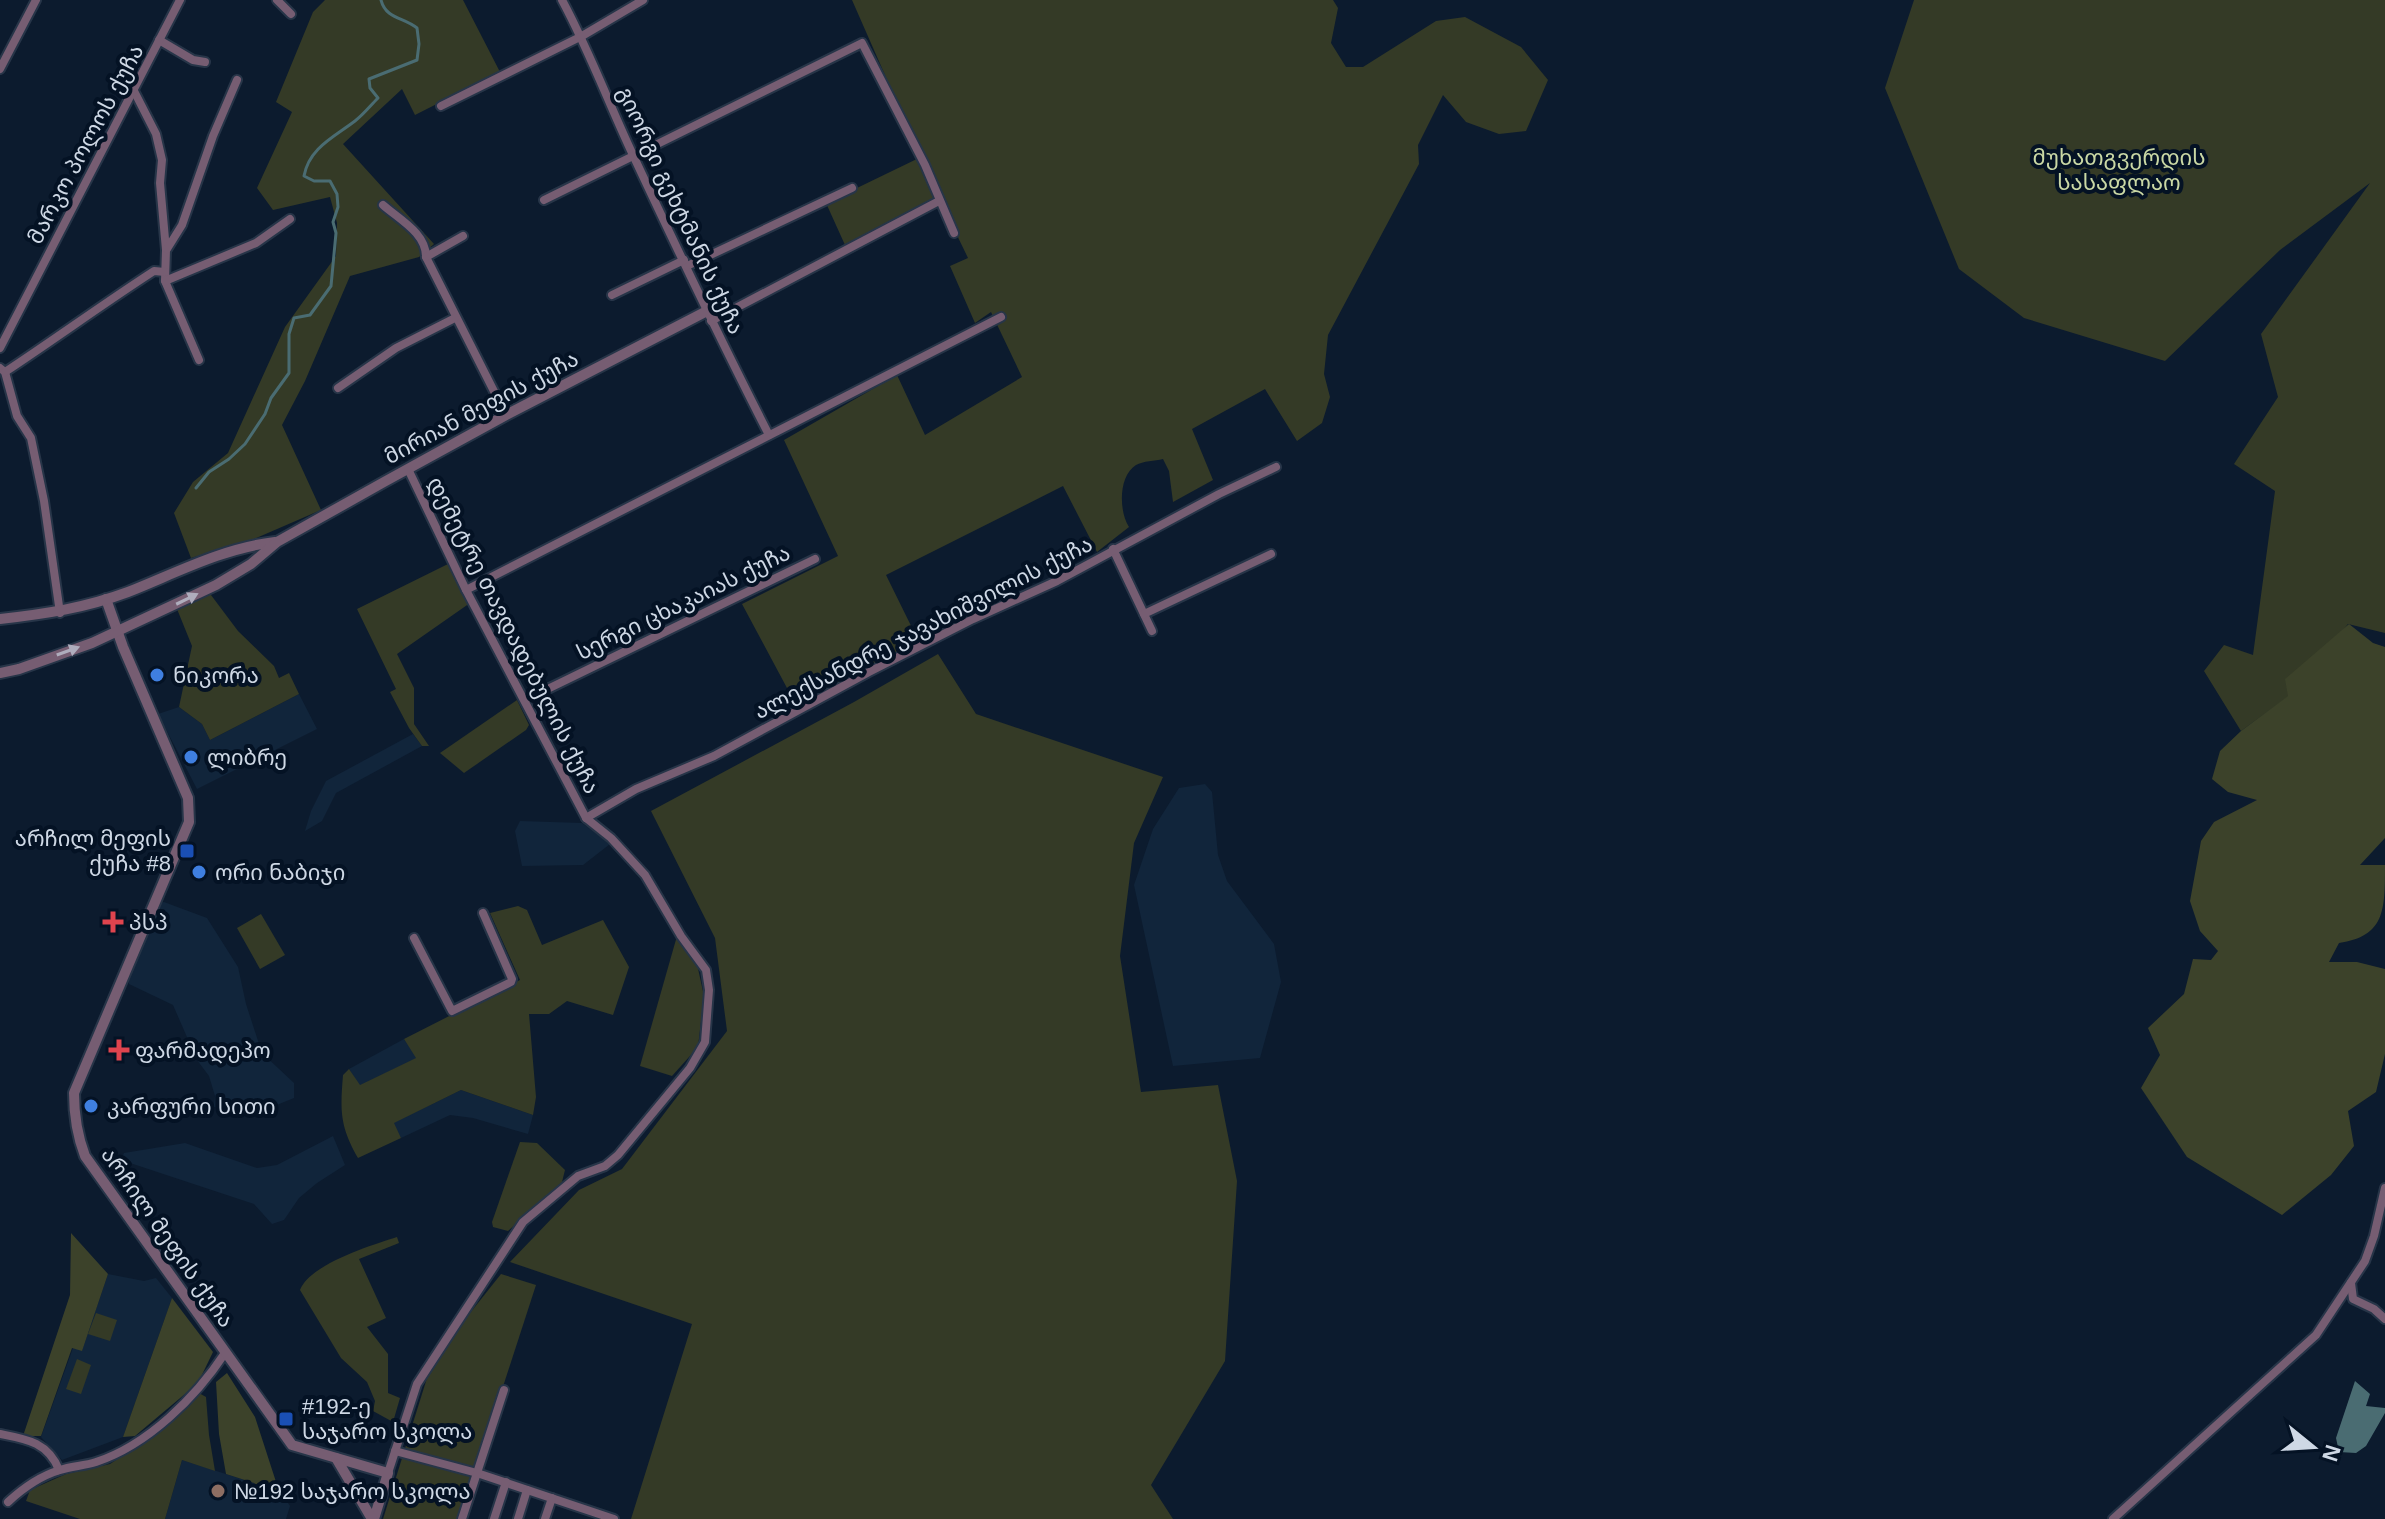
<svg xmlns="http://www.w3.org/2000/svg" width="2385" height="1519" viewBox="0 0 2385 1519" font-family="Helvetica,'Noto Sans Georgian',sans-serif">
<rect width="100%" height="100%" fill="#0c1b2e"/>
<g fill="#11253b">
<polygon points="299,694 317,729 197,789 158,714 179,707 202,724 210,740"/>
<polygon points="413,734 422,746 336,793 322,821 305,831 311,811 326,781"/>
<polygon points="1205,784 1212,792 1218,855 1227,881 1274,944 1281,982 1260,1058 1173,1066 1134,885 1153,829 1179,788"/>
<polygon points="520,821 582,823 610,844 583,865 522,866 515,831"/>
<polygon points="164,902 207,918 238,967 246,1004 262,1053 294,1083 294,1098 250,1116 214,1107 215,1096 209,1076 197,1060 173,1005 129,984 128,978 160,903"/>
<polygon points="404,1039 417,1058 359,1086 349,1069"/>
<polygon points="461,1090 533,1115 528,1134 473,1118 450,1115 401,1138 393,1123"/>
<polygon points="333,1136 345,1165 317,1183 299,1198 284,1220 272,1224 254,1204 121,1160 124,1153 185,1143 257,1168 277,1165"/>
<polygon points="108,1274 144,1281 156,1278 172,1298 123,1437 62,1460 41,1437 73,1348 82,1350"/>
<polygon points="182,1460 254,1483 270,1499 278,1488 290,1506 286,1519 165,1519"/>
</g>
<g fill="#343a26">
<polygon points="325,0 463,0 500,72 415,115 402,89 343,144 434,244 419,257 350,276 305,381 282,425 321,510 254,539 191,558 174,513 193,482 228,453 285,327 336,256 337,223 330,197 273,210 257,188 292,112 276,102 313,12"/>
<path d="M 852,0 L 1333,0 L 1338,8 L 1331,43 L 1346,67 L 1363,67 L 1436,21 L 1465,17 L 1521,47 L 1548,80 L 1526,131 L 1499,134 L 1466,122 L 1443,95 L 1418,145 L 1419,164 L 1328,335 L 1324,374 L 1330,397 L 1322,423 L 1297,441 L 1265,389 L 1192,429 L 1213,480 L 1173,502 L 1169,471 L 1163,459 C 1155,461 1143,461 1136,465 C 1118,476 1119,512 1129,527 L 1097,552 L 1063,486 L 886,575 L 919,642 L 795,703 L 742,604 L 838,556 L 784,440 L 897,375 L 925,435 L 1022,377 L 991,312 L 975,323 L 950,266 L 968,258 L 938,196 L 845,245 L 826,203 L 921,157 Z"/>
<polygon points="1914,0 2385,0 2385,633 2348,624 2289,696 2241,731 2204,671 2224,645 2253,655 2275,491 2234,464 2278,397 2261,334 2370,183 2280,250 2165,361 2024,318 1959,269 1885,88"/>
<polygon points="450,563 470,603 397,654 414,688 414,724 429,746 422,746 409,728 390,692 396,689 357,609"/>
<polygon points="208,591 238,631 274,666 279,678 289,673 299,694 210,740 202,724 179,707 192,646 177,609"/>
<polygon points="938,654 976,714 1163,777 1134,843 1120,956 1141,1092 1218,1085 1237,1181 1225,1361 1151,1485 1173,1519 631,1519 692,1324 510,1262 579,1190 622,1169 727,1031 715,938 651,811 854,702"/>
<polygon points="517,700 529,725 526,730 464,773 440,753"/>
<path d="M 518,906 L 527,910 L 542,945 L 603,920 L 629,967 L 613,1015 L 567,1001 L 549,1014 L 529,1014 L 536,1097 L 533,1115 L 461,1090 L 394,1123 L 401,1138 L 358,1158 C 340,1126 340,1112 343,1075 L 349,1069 L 360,1085 L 416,1058 L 404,1039 L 520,980 L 490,913 Z"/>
<polygon points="261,914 285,955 260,969 237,928"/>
<polygon points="677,936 697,964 704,996 698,1047 672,1076 640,1066"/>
<polygon points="520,1142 537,1143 565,1170 562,1182 508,1231 493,1227 492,1222"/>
<path d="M 397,1237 L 399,1243 L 359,1259 L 386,1318 L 367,1327 L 388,1354 L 388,1393 L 400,1398 L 393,1422 L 373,1411 L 375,1401 L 367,1382 L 341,1358 L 300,1290 C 310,1264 372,1245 397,1237 Z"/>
<polygon points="501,1274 536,1285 460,1519 383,1519 427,1378 466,1318"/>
<polygon points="96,1313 117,1320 110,1341 88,1334"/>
<polygon points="77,1359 91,1365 81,1394 66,1389"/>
<polygon points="199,1393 206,1397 209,1435 215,1471 182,1460 165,1519 80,1519 26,1501 30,1490 66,1474 110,1464 167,1426"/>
</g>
<g fill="#3c422a">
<path d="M 2349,624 L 2373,643 L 2385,647 L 2385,838 L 2360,865 L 2385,865 C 2385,911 2385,936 2339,943 L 2329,962 L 2357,962 L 2385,969 L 2385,1054 L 2376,1092 L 2348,1111 L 2354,1146 L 2331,1175 L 2282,1215 L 2187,1157 L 2141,1088 L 2160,1055 L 2148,1028 L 2184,994 L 2193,959 L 2211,960 L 2218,951 L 2200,931 L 2190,901 L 2201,841 L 2214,822 L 2257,800 L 2228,792 L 2212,779 L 2220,751 L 2241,731 L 2288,696 L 2285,679 Z"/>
<polygon points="71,1233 108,1274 82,1351 72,1348 41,1436 23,1436 70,1295"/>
<polygon points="172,1298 213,1352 198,1383 135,1436 123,1437"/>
<polygon points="227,1373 255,1417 278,1488 270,1499 254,1483 226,1474 219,1434 216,1382"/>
</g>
<polygon fill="#4a6c72" points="2355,1381 2370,1394 2366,1406 2385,1408 2385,1413 2366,1446 2356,1453 2339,1452 2336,1438"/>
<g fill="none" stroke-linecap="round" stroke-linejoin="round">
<path stroke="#4a6c72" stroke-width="3" d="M 196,488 L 209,472 L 229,459 L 245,444 L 265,414 L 271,398 L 289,373 L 289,334 L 294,318 L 310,315 L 331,286 L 336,233 L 333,222 L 338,207 L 337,194 L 330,181 L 314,181 L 304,176 C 309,148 334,137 355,121 C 364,114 370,106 378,98 L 370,88 L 369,79 L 417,60 L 419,44 L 417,28 C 403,17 386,19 381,0"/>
<g stroke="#273548" stroke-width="12">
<g id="minor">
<polyline points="277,0 291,14"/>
<path d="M 562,0 C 589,50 609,104 633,155 C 677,249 722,343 769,435"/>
<polyline points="159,40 193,60 205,62"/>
<polyline points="0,69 36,0"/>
<polyline points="133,89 156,134 162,160 160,183 166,250 165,281 199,360"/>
<polyline points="441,106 582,36 643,0"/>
<polyline points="544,200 862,43 925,165 954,233"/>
<path d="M 383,205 C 400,220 426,233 426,257 L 506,415"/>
<polyline points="167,249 182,225 213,136 237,80"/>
<polyline points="426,257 463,236"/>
<polyline points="687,266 852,188"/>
<polyline points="165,281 256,243 290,219"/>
<polyline points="612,295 684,260"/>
<polyline points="711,321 939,201"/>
<polyline points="0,348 180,0"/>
<polyline points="0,368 5,372 17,416 31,438 44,501 60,613"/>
<path d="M 5,372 C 55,339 103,304 154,271 L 165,272"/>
<polyline points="338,388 396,348 455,318"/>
<polyline points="1113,549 1152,631"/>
<polyline points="466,590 1001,317"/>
<polyline points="1144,614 1271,554"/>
<polyline points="525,700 815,559"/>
<polyline points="586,818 636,789 714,756 869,672 973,619 1057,581 1219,494 1276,467"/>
<polyline points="414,938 452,1011 511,982 512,979 483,913"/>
<polyline points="2351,1283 2353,1299 2374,1309 2385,1319"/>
<path d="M 0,1434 C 26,1439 48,1442 59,1470"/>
<polyline points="395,1451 477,1473 614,1519"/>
<polyline points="388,1473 417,1384 523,1222 578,1176 605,1166 618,1155 690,1068 705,1042 709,990 706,970 681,936 645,875 611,838 586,818 466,590 408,469"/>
<path d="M 8,1502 C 23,1488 40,1476 60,1470 C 71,1466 84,1466 96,1462 C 148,1445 196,1397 225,1353"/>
<polyline points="462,1519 504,1390"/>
<polyline points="494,1519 506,1482"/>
<polyline points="518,1519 527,1490"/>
<polyline points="545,1519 552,1498"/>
<polyline points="2113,1519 2316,1335 2365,1261 2374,1236 2385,1188"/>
</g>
</g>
<g stroke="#273548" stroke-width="14">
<g id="tertiary">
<path d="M 106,599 L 123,647 L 188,798 L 189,822 L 74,1093 C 74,1116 77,1135 85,1156 L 292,1445 L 388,1473 L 374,1519"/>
<path d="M 0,619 C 45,614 85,608 128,592 C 176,573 223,548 275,542"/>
<polyline points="0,673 19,669 92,643 216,585 251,564 277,542 384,482 506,415 707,311"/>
<polyline points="336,1458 372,1519"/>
</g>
</g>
<use href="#minor" stroke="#765d72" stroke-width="8"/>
<use href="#tertiary" stroke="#765d72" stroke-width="10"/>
</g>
<defs><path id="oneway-solid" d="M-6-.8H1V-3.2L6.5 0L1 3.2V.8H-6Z" transform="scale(2)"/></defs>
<g fill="#afadbd">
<use href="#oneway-solid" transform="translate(187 599) rotate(-26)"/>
<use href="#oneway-solid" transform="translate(68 651) rotate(-20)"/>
</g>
<g fill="#3f7fe0" stroke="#041224" stroke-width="3">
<circle cx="157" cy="675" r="8"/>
<circle cx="191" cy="757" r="8"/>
<circle cx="199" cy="872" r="8"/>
<circle cx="91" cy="1106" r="8"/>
</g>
<g fill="#1a4fb4" stroke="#041224" stroke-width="3">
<rect x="179" y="843" width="16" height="16" rx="4"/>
<rect x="278" y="1411" width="16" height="16" rx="4"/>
</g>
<g fill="#e0444e" stroke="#041224" stroke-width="3">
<path d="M109 910h8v8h8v8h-8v8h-8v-8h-8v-8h8z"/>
<path d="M115 1038h8v8h8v8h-8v8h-8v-8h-8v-8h8z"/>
</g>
<circle fill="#8d6e63" stroke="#041224" stroke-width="3" cx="218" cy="1491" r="8"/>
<g text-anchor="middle" stroke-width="8" stroke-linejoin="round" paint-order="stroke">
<g font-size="22" fill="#ced8e5" stroke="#041224">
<text transform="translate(85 144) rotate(-62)" y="8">მარკო პოლოს ქუჩა</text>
<text transform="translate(681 210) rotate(65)" y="8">გიორგი გეხტმანის ქუჩა</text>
<text transform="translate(481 407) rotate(-28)" y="8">მირიან მეფის ქუჩა</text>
<text transform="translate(683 602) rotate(-26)" y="8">სერგი ცხაკაიას ქუჩა</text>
<text transform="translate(923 627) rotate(-27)" y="8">ალექსანდრე ჯავახიშვილის ქუჩა</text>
<text transform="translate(514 635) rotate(63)" y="8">დემეტრე თავდადებულის ქუჩა</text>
<text transform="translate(168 1237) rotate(55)" y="8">არჩილ მეფის ქუჩა</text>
</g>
<g font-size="22" fill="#cad8a5" stroke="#041224">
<text x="2119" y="165">მუხათგვერდის<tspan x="2119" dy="25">სასაფლაო</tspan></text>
</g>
<g font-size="22" fill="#ced8e5" stroke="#041224" text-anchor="start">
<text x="173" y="683">ნიკორა</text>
<text x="207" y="765">ლიბრე</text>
<text x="171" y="846" text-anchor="end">არჩილ მეფის<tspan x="171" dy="25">ქუჩა #8</tspan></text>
<text x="215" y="880">ორი ნაბიჯი</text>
<text x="129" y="930">პსპ</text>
<text x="135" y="1058">ფარმადეპო</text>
<text x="107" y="1114">კარფური სითი</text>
<text x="302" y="1414">#192-ე<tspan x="302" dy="25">საჯარო სკოლა</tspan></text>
<text x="234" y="1499">№192 საჯარო სკოლა</text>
</g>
</g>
<g transform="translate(2313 1447) rotate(108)" stroke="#041224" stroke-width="6" paint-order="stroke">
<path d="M0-6L14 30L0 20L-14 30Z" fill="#ced8e5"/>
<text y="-12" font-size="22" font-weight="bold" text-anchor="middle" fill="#ced8e5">N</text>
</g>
</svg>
